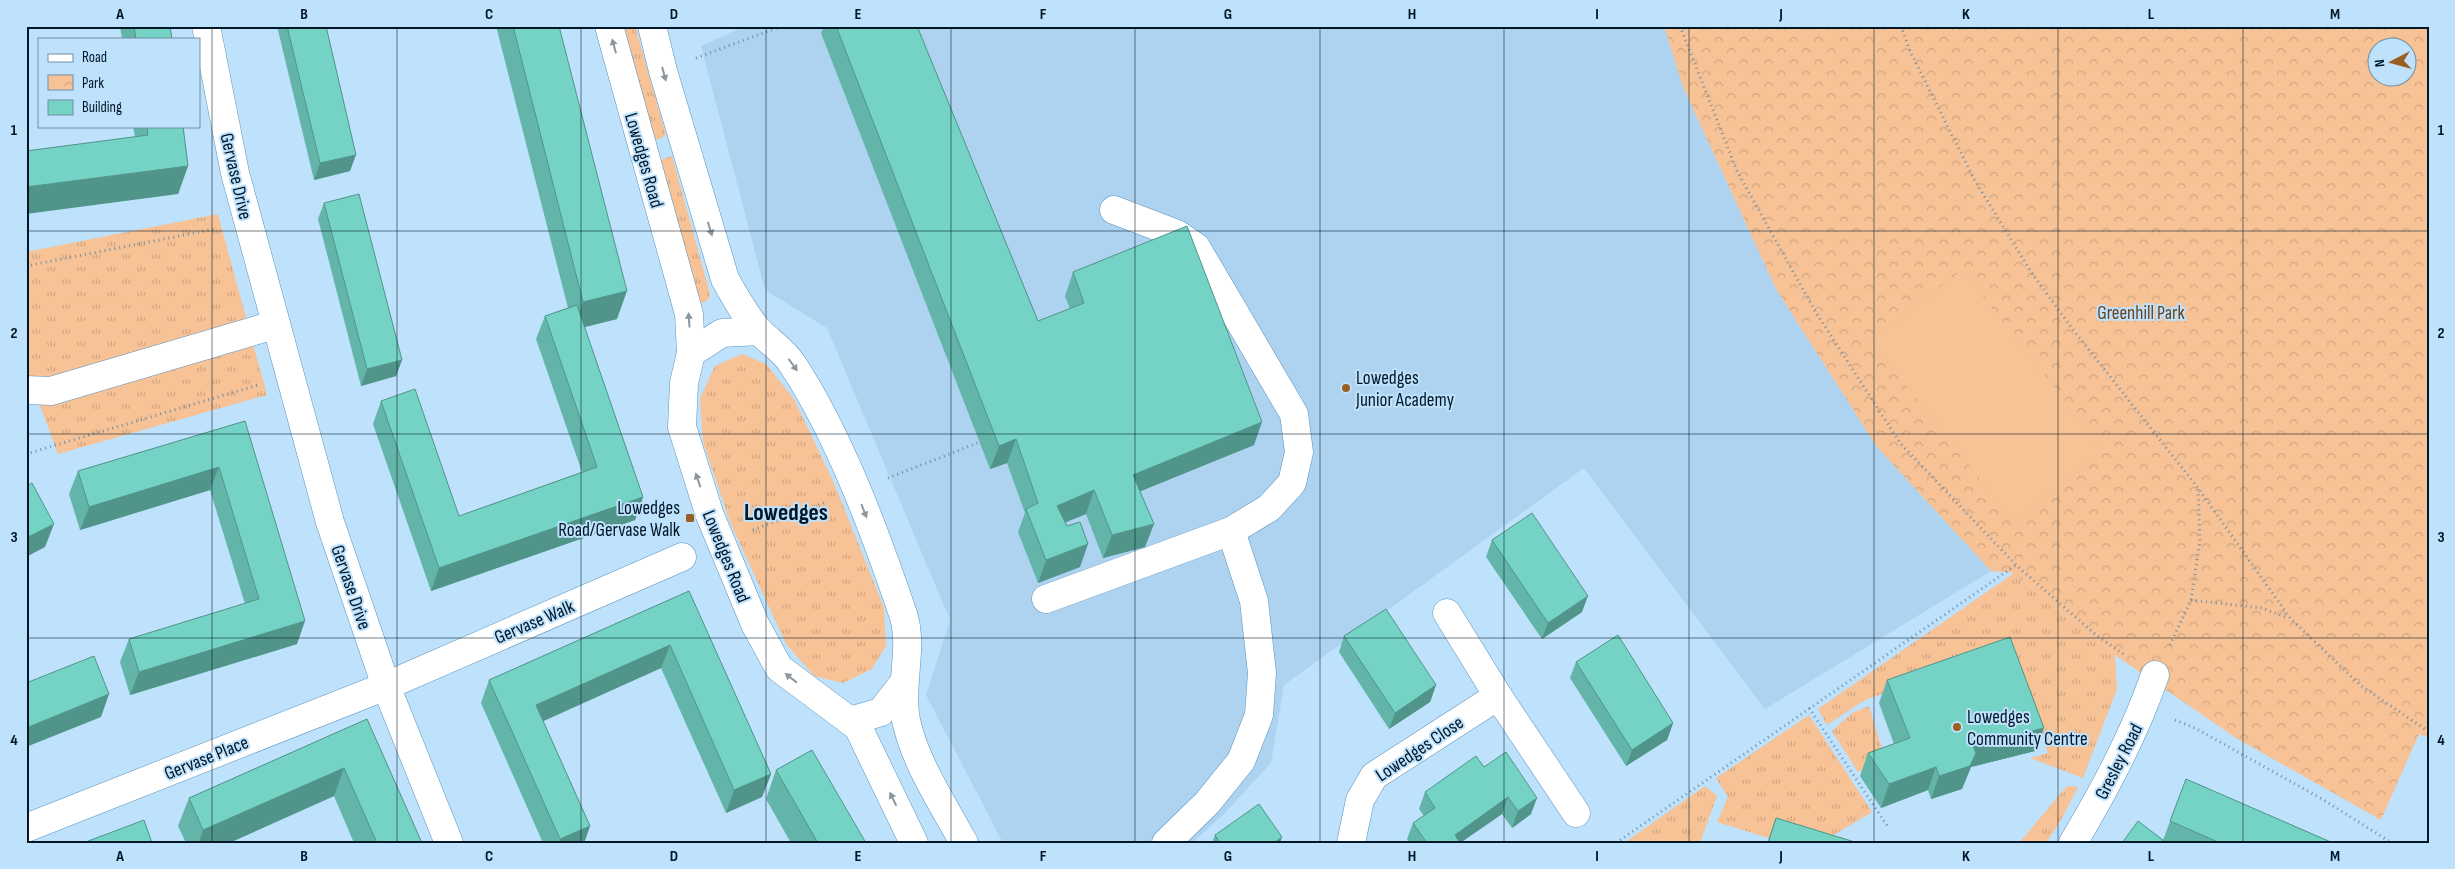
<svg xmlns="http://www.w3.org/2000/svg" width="2455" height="869" viewBox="0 0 2455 869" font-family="'Sofia Sans Condensed',sans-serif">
<defs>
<pattern id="grass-tufts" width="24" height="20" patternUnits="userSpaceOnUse" patternTransform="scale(1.25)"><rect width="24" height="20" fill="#f6c296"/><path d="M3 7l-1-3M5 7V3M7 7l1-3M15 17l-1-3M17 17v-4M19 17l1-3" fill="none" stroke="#d1a681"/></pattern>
<pattern id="park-crowns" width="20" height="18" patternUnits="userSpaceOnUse" patternTransform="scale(1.25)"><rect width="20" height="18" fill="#f6c296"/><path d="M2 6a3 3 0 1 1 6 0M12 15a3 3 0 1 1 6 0" fill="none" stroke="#d1a681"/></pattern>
</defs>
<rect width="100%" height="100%" fill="#bee1fc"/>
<polygon fill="#add3f1" points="745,26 1664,26 1683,87 1776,289 1877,447 1991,571 1765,709 1584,468 1284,685 1271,763 1223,815 1192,843 1003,843 926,695 950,620 827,328 765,290 701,46"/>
<g fill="url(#grass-tufts)">
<polygon points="622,26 635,26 666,135 657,140 651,137"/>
<polygon points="672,156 710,294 708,300 702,303 697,300 658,161"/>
<polygon points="218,214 267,395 58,454 30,379 26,378 26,252"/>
<polygon points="742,354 766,364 794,399 834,483 884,608 886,646 872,669 843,683 814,676 786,644 730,522 703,442 700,398 715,366"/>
<polygon points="2014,573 2115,655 2117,689 2083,778 2030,758 2048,753 2009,649 1865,700 1827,725 1818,709"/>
<polygon points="1869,706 1886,762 1858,772 1832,731 1852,713"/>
<polygon points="1809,715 1872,812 1832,836 1785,843 1717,822 1728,797 1716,778"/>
<polygon points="1705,786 1717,796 1700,843 1624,843"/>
<polygon points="2067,786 2078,787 2061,820 2046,843 2019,843"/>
</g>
<path fill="url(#park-crowns)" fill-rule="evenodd" d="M 1664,26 L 2429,26 L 2429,738 L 2419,734 L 2381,820 L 2236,738 L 2115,655 L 2014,573 L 1991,571 L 1877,447 L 1776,289 L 1683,87 ZM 2378,48 L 2408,48 L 2408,78 L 2378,78 Z"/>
<polygon fill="#f6c296" points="1962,270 2104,451 2014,522 1871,341"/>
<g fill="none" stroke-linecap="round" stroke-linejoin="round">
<g stroke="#5b93be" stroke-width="29">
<g id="minor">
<polyline points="206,26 235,173 330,522 386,686 449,843"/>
<polyline points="609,26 689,314 691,353 684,383 682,427 709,513 755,624 779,668 858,727 914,843"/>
<path d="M 652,26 L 663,71 L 725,279 C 735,297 745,315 758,330 C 769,342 785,351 793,365 C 840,437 875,532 903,614 C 914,647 899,686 906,720 C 915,763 943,804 964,843"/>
<polyline points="691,353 722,333 759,331"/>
<polyline points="26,390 51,391 274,325"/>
<polyline points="1046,599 1231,531 1269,508 1292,483 1299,452 1294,414 1196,247 1177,234 1114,210"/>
<polyline points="1447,613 1498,696 1576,813"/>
<polyline points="850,721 881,712 904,682"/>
<polyline points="26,828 386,686 682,557"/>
<polyline points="1166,843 1207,803 1241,761 1259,715 1262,673 1254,601 1231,531"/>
<polyline points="1351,843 1360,800 1374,776 1498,696"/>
<path d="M 2073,843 C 2105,789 2134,735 2155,675"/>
</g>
</g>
<g stroke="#7290a6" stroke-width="3" stroke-dasharray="1 4" stroke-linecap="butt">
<polyline points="1680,26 1737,171 1815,311 1900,443 2016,565 2096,635 2126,656"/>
<polyline points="1901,26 1910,51 1974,179 2031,272 2071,327 2198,488 2290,618 2360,685 2429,732"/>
<polyline points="696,58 782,26"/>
<polyline points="26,266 215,229"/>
<polyline points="26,454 258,385"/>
<polyline points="888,478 980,442"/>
<polyline points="753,530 824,503"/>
<polyline points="2191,600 2262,608 2288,618"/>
<polyline points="2170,645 2191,600 2200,541 2198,488"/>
<polyline points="1809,708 1888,827"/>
<polyline points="2175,720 2195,728 2322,799 2392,843"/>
<polyline points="1616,843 2016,565"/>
</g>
<use href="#minor" stroke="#fff" stroke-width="28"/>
</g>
<g fill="#64b5a9">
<polygon points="120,26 170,26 172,39 122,39"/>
<polygon points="277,26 326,26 350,171 314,180"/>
<polygon points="496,26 559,26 617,319 584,327 643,497 635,520 431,591 373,424 381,401 459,516 582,472 536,339 545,316 568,308"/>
<polygon points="824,26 917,26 1038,321 1070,309 1065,296 1073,272 1254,445 1140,491 1145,547 1103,558 1086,514 1065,522 1080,567 1038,583 1018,532 1025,513 1007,463 990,469 821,33"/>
<polygon points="133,126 183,126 188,166 178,194 135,137"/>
<polygon points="324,203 402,360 396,376 361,386 318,219"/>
<polygon points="245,421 297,644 130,695 120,662 129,639 245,604 210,490 80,530 69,494 78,471"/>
<polygon points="1492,540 1582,612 1542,639 1486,557"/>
<polygon points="689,591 771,774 762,797 726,813 661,668 543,721 590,826 584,843 543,843 481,703 489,680"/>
<polygon points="1344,636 1436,685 1430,702 1389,729 1339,652"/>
<polygon points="1576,662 1673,723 1667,740 1626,766 1570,678"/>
<polygon points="1887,680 2035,751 1971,767 1962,789 1931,799 1928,790 1881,808 1860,776 1868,753 1894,744 1879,703"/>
<polygon points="367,719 422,843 354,843 334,796 229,843 186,843 178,826 189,798"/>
<polygon points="1484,767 1531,814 1512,828 1502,814 1460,843 1410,843 1407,839 1413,823 1424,816 1419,809 1425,792"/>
<polygon points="776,770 866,843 791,843 766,799"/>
<polygon points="2186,779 2333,843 2122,843 2163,840"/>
<polygon points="1776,818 1858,843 1767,843"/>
<polygon points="1215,835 1280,843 1212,843"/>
</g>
<g fill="#519489">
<polygon points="356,155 350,171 314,180 320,163"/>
<polygon points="188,166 178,194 26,214 26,187"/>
<polygon points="627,291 617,319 573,330 583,302"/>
<polygon points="402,360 396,376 361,386 367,369"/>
<polygon points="1262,422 1254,445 1124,498 1133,475"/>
<polygon points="1016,439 1007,463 990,469 999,446"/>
<polygon points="219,467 210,490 80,530 89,507"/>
<polygon points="1094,490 1086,514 1049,529 1057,506"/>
<polygon points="643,497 635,520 431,591 439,568"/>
<polygon points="54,524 45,547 26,557 26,538"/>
<polygon points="1154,524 1145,547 1103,558 1112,535"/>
<polygon points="1088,544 1080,567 1038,583 1046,560"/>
<polygon points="1588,596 1582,612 1542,639 1548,623"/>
<polygon points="305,621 297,644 130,695 139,672"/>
<polygon points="670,645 661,668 528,728 536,705"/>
<polygon points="1436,685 1430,702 1389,729 1395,713"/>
<polygon points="109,694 101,717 26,747 26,728"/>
<polygon points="1673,723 1667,740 1626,766 1632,750"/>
<polygon points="2044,728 2035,751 1971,767 1962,789 1931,799 1939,776 1973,746"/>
<polygon points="1936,767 1928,790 1881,808 1889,784"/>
<polygon points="344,768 334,796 229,843 199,843 203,830"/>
<polygon points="771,774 762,797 726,813 734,790"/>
<polygon points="1508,797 1502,814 1460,843 1455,835"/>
<polygon points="1537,798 1531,814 1512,828 1518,811"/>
<polygon points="590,826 584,843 559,843 560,839"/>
<polygon points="1282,837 1280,843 1274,843"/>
</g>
<g fill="#74d3c4" stroke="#519489">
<polygon points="134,26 170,26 172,39 136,39"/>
<polygon points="287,26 326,26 356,155 320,163"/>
<polygon points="513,26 559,26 627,291 583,302"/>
<polygon points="836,26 917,26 1038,321 1084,303 1073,272 1187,226 1262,422 1133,475 1154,524 1112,535 1094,490 1057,506 1067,526 1080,522 1088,544 1046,560 1026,509 1038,503 1016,439 999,446"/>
<polygon points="147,126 183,126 188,166 26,187 26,151 148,135"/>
<polygon points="359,194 402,360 367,369 324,203"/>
<polygon points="577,305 643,497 439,568 381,401 415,389 459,516 597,467 545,316"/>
<polygon points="245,421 305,621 139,672 129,639 259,599 219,467 89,507 78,471"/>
<polygon points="32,483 54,524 26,538 26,486"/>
<polygon points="1532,513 1588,596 1548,623 1492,540"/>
<polygon points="689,591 771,774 734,790 670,645 536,705 590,826 560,839 489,680"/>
<polygon points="1386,609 1436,685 1395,713 1344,636"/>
<polygon points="1618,635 1673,723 1632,750 1576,662"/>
<polygon points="2010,637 2044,728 1973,746 1976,753 1970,766 1939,776 1936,767 1889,784 1868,753 1910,738 1887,680"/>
<polygon points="94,656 109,694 26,728 26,683"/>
<polygon points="367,719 422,843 377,843 344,768 203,830 189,798"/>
<polygon points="812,750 866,843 818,843 776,770"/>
<polygon points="1506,752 1537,798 1518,811 1508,797 1455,835 1460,843 1427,843 1413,823 1435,808 1425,792 1476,756 1484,767"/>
<polygon points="2186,779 2333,843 2220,843 2170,821"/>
<polygon points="1259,804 1282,837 1274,843 1220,843 1215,835"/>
<polygon points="1776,818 1858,843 1768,843"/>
<polygon points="144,820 152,843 83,843"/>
<polygon points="2138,821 2163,840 2161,843 2122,843"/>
</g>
<defs><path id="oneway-solid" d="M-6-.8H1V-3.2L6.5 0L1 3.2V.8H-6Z" transform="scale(1.25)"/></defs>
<g fill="#8d969d">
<use href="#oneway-solid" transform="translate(614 46) rotate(-105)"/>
<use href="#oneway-solid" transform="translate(664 74) rotate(75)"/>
<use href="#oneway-solid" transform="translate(710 229) rotate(73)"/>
<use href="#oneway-solid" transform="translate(689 320) rotate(-94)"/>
<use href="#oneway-solid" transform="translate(793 365) rotate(54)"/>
<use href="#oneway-solid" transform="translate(698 480) rotate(-109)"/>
<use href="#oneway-solid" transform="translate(864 511) rotate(69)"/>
<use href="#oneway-solid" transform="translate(791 678) rotate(-142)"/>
<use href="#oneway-solid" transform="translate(893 799) rotate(-116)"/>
</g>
<path fill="none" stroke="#011626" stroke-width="1" stroke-opacity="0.55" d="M 212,26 L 212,843M 397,26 L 397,843M 581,26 L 581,843M 766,26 L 766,843M 951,26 L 951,843M 1135,26 L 1135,843M 1320,26 L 1320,843M 1504,26 L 1504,843M 1689,26 L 1689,843M 1874,26 L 1874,843M 2058,26 L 2058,843M 2243,26 L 2243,843M 26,231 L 2429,231M 26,434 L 2429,434M 26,638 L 2429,638"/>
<g fill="#9a5e20" stroke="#bee1fc" stroke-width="2">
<circle cx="1346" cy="388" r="5"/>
<rect x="685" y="513" width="10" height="10" rx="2.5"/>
<circle cx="1957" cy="727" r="5"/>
</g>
<g text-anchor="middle" stroke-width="4" stroke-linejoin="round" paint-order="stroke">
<g font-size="19" fill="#011626" stroke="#bee1fc">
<text transform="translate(645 160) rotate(74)" y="7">Lowedges Road</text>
<text transform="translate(237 176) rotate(77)" y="7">Gervase Drive</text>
<text transform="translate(727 556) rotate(68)" y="7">Lowedges Road</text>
<text transform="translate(352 587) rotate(71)" y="7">Gervase Drive</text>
<text transform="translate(534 621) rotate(-23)" y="7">Gervase Walk</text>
<text transform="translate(1419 748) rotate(-34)" y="7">Lowedges Close</text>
<text transform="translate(206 757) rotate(-22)" y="7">Gervase Place</text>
<text transform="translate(2118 761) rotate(-63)" y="7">Gresley Road</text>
</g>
<g font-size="19" fill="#69431d" stroke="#bee1fc">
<text x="2141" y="319">Greenhill Park</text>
</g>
<g font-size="19" fill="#011626" stroke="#bee1fc" text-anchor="start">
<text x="1356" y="384">Lowedges<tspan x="1356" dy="22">Junior Academy</tspan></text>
<text x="680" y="514" text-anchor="end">Lowedges<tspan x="680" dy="22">Road/Gervase Walk</tspan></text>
<text x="1967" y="723">Lowedges<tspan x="1967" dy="22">Community Centre</tspan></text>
</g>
<g font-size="24" font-weight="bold" fill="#011626" stroke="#bee1fc">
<text x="786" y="520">Lowedges</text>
</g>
</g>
<rect width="2455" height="869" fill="none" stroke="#bee1fc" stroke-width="55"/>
<rect x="38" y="38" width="162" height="90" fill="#bee1fc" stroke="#7290a6"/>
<rect x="48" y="54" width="25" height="8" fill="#ffffff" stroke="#7290a6"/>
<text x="82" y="62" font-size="15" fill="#011626">Road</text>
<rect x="48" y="75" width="25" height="15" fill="url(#park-crowns)" stroke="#7290a6"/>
<text x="82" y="88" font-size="15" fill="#011626">Park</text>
<rect x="48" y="100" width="25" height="15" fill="#74d3c4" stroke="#7290a6"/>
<text x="82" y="112" font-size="15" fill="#011626">Building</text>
<g transform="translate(2392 62) rotate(264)"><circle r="24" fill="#bee1fc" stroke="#7290a6"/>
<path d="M0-4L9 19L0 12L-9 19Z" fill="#9a5e20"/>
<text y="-8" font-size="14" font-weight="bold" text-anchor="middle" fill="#011626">N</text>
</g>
<rect x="28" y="28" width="2400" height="814" fill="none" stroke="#011626" stroke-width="2"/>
<g font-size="16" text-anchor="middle" font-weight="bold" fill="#011626">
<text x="120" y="19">A</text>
<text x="304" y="19">B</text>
<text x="489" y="19">C</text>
<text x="674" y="19">D</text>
<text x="858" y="19">E</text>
<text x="1043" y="19">F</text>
<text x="1228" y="19">G</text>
<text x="1412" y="19">H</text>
<text x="1597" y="19">I</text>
<text x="1781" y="19">J</text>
<text x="1966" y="19">K</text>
<text x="2151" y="19">L</text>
<text x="2335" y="19">M</text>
<text x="14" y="135">1</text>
<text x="2441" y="135">1</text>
<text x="14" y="338">2</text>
<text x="2441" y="338">2</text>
<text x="14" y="542">3</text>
<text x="2441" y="542">3</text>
<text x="14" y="745">4</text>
<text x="2441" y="745">4</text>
<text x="120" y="861">A</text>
<text x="304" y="861">B</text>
<text x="489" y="861">C</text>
<text x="674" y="861">D</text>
<text x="858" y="861">E</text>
<text x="1043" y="861">F</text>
<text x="1228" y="861">G</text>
<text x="1412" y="861">H</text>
<text x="1597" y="861">I</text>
<text x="1781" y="861">J</text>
<text x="1966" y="861">K</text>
<text x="2151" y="861">L</text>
<text x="2335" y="861">M</text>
</g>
</svg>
